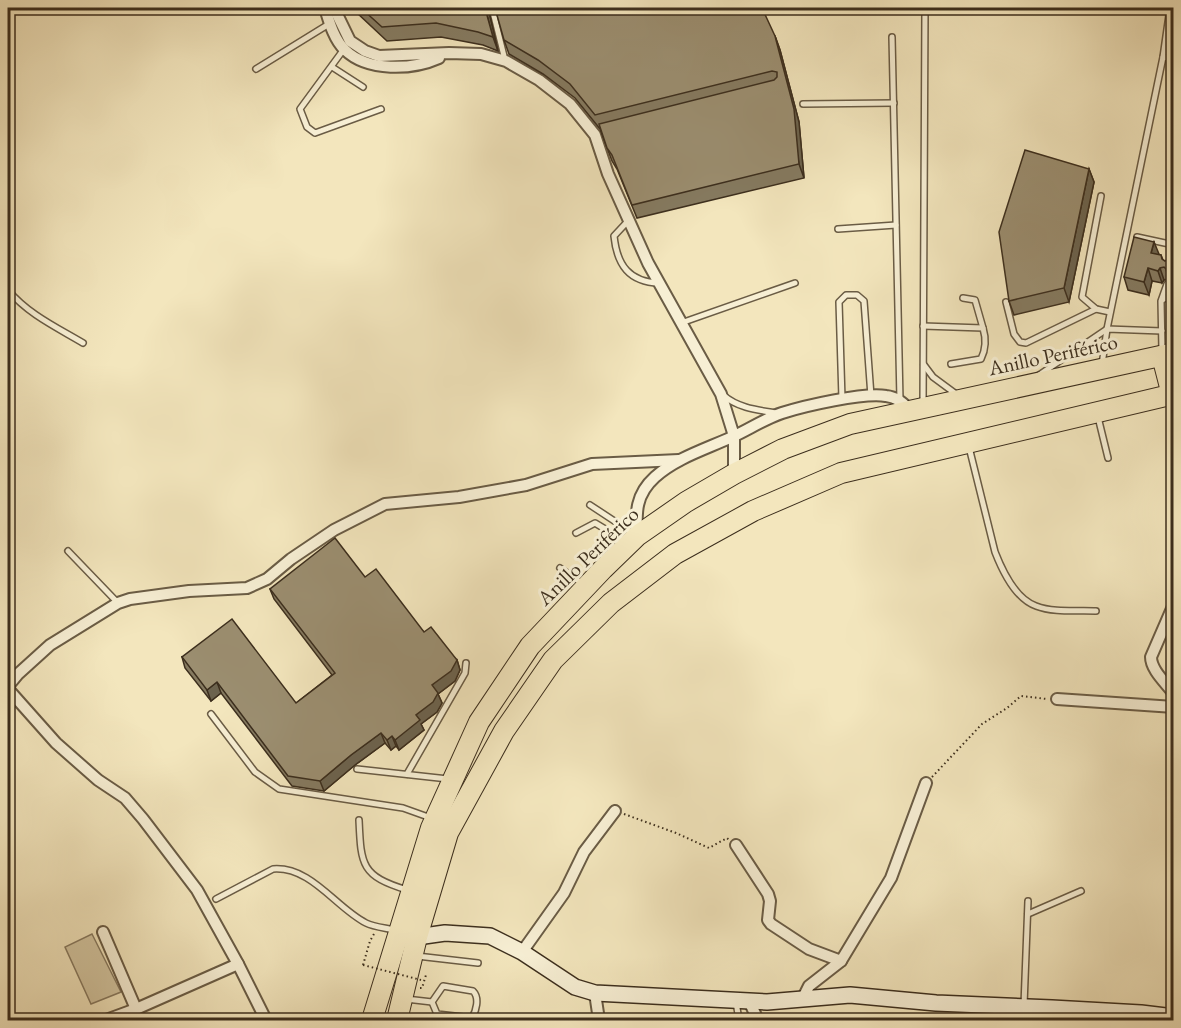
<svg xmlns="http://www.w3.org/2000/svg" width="1181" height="1028" viewBox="0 0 1181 1028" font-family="'EB Garamond',serif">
<rect width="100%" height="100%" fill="#f3e6bd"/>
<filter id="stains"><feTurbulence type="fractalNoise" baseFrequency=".00333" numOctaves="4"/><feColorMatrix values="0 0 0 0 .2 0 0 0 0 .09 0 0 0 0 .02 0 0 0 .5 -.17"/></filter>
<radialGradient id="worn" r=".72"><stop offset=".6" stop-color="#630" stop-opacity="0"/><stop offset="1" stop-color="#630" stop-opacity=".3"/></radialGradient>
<polygon fill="#d4c7a2" stroke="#887a60" stroke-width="1.5" points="92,934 121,992 91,1004 65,947"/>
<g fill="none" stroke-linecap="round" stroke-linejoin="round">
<g stroke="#6a5c45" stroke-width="8">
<g id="lane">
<polyline points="492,8 505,60"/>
<polyline points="892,37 900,400"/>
<polyline points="344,49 300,109 307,127 315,133 381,109"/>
<polyline points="1163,57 1170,8"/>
<polyline points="332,67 363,87"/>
<polyline points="256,69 329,24"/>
<polyline points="803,104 894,103"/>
<polyline points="8,112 11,112"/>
<polyline points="1101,196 1082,297 1096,309 1110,312"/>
<path d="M 628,221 L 614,236 C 617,265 629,282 659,283"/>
<polyline points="838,229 896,225"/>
<polyline points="1137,237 1174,245"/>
<path d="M 8,290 C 28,314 56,327 83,343"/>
<polyline points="963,298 975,300 983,328"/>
<polyline points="1162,300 1174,293"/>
<polyline points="1006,302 1014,334 1020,342 1026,343 1096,309"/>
<polyline points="681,323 795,283"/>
<path d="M 923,326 L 983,328 C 986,338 986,349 981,359 L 951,364"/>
<polyline points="1162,351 1161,301 1167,284"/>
<polyline points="924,365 933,377 956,394"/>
<polyline points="1102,365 1107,329 1163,57 1174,59"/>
<polyline points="1039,375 1107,329 1162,331"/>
<path d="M 723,395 C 738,408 757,410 776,413"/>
<polyline points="842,399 839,302 846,295 857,295 864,301 871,396"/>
<polyline points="923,405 925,8"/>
<polyline points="1098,417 1108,458"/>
<path d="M 969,447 L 995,552 C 1002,570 1016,599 1036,606 C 1054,613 1077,610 1096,611"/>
<polyline points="590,505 634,534"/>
<polyline points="576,533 595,523 625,541"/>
<polyline points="68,551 118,603"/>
<polyline points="560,568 583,584"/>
<polyline points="211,714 255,772 279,789 403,808 431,818"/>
<polyline points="357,769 448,779"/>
<polyline points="407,774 465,673 466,663"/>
<path d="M 359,820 C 361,865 361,876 407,890"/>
<path d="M 216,899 L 273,869 C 311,866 336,908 366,923 C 374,927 386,928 394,930"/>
<polyline points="1028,914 1081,891"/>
<polyline points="417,956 478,963"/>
<path d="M 443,986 L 473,991 C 480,998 476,1011 472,1018 L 437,1014 L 432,1002 Z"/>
<polyline points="406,999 432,1002"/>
<polyline points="736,1002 739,1020"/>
<polyline points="1024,1005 1028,901"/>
</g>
</g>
<g stroke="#6a5c45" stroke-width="14">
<g id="street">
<path d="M 325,8 C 329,21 334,40 345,50 C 368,72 412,70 439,58"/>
<polyline points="334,8 350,41 365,51 379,56 449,53 481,54 506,61 539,80 570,104 595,135 608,174 648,263 721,394 734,436 734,474"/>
<path d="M 637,536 C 636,513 635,495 655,477 C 676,458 706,449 732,437 C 748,430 764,419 782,413 C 804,406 864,392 886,396 C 896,397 902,402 909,409"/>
<path d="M 1174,604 L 1151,657 C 1151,670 1166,683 1174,694"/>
<polyline points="8,686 18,674 50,645 118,603 130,599 189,591 247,588 267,579 291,559 334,530 385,504 459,497 526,485 592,464 679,460"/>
<polyline points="8,689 56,743 98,780 125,798 143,819 197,890 238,964 266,1020"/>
<polyline points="1057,699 1174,707"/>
<polyline points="736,845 768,894 770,901 768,920 771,924 809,949 841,961"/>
<polyline points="103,932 136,1009 238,964"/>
<polyline points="522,952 564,893 584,852 615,811"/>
<polyline points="595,993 599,1020"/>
<polyline points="803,998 809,986 841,961 891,878 926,783"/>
<polyline points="749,1001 758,1020"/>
<polyline points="106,1020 136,1009"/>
</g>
</g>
<g stroke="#3c2e1d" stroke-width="18">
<polyline id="secondary" points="417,937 445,933 490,936 522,952 575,987 595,993 767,1002 850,995 936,1003 1052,1008 1141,1013 1174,1017"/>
</g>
<g stroke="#3c2e1d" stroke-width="22">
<g id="highway">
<polyline points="1162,356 1172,395"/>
<polyline points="372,1020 431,828 479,722 530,646 603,569 637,536 686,502 734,474 783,449 850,424 1174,353"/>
<polyline points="397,1020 417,937 448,833 504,731 553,660 611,603 675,554 753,511 841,473 1174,394"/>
</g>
</g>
<g stroke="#3c2e1d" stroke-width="2" stroke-dasharray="1.5 3" stroke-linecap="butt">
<polyline points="932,777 982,724 1007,708 1021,696 1047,699"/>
<polyline points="624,814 676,833 709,848 727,838 729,840"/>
<polyline points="363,965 370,941 374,934"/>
<polyline points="420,988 422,988 426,975 424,975"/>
</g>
<use href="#lane" stroke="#f7efd4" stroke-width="5"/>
<use href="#street" stroke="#f7efd4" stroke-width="10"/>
<use href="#secondary" stroke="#f7efd4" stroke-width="15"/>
<use href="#highway" stroke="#f3e6bd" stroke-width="20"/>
<polyline stroke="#3c2e1d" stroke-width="2" stroke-dasharray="1.5 3" stroke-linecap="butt" points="363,965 421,980"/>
</g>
<g fill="#857a60" stroke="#3c2e1d" stroke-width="1.5">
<polygon points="354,8 488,8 498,51 483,45 441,37 387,41 355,11"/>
<polygon points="775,36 780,50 799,122 804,178 637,218 617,169 612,161 600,129 575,98 543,74 509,54 504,40"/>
<polygon points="1089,169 1094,182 1069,302 1014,315 1009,301"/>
<polygon points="1154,242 1158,255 1161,255 1163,260 1165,261 1173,258 1173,300 1169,288 1172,285 1170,281 1168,279 1164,280 1162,283 1152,281 1149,295 1128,290 1124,277"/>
<polygon points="365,577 424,632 457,660 460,670 455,681 438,694 442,703 437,712 421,724 424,730 399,750 396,746 391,750 385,743 355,765 324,791 292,786 221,693 211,701 185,668 182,657 296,703 332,675 274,599 270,589"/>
</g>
<g fill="#6c634e" stroke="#3c2e1d" stroke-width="1.5">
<polygon points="485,8 488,8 498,51 493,37"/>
<polygon points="775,36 780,50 799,122 804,178 799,164"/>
<polygon points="1089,169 1094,182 1069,302 1064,288"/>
<polygon points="1154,242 1159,254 1156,266 1151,253"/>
<polygon points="1148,268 1152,281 1149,295 1144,282"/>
<polygon points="1160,268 1164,280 1162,283 1158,271"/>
<polygon points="457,660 460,670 455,681 438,694 442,703 437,712 421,724 424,730 399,750 395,740 416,715 432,685"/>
<polygon points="217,682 221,693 211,701 207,690"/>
<polygon points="381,733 385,743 355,765 324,791 320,781 351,755"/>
<polygon points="392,736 396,746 391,750 387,740"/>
</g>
<g fill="#9b8e70" stroke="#3c2e1d" stroke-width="1.5">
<polygon points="361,8 485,8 493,37 478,32 436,23 382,27"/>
<polygon points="495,8 762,8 775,36 794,109 799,164 632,205 612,155 607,148 599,124 774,80 777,77 777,72 772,71 595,115 570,84 538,60 504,40"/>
<polygon points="1025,150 1089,169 1064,288 1009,301 999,232"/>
<polygon points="1134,237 1154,242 1151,253 1161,255 1162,259 1165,261 1171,257 1173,258 1173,277 1173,274 1167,273 1166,269 1164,267 1160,268 1158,271 1148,268 1144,282 1124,277"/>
<polygon points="1173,283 1173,289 1169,288"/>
<polygon points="335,538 365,577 376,569 424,632 431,627 457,660 451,671 432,685 438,693 433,702 416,715 420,720 395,740 392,736 387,740 381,733 351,755 320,781 288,776 217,682 207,690 182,657 232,619 296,703 335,673 270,589"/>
</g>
<g text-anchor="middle" stroke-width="6" stroke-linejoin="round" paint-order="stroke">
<g font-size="21" fill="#3c2e1d" stroke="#f7efd4">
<text transform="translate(1053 355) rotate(-12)" y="7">Anillo Periférico</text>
<text transform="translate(588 556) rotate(-44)" y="7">Anillo Periférico</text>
</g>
</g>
<rect width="1181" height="1028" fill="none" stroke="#f3e6bd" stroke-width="30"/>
<rect x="9" y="9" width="1163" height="1010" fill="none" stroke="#3c2e1d" stroke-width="3"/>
<rect x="15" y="15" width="1151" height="998" fill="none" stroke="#3c2e1d" stroke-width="1.5"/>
<rect width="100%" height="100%" filter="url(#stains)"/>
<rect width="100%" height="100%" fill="url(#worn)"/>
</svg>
